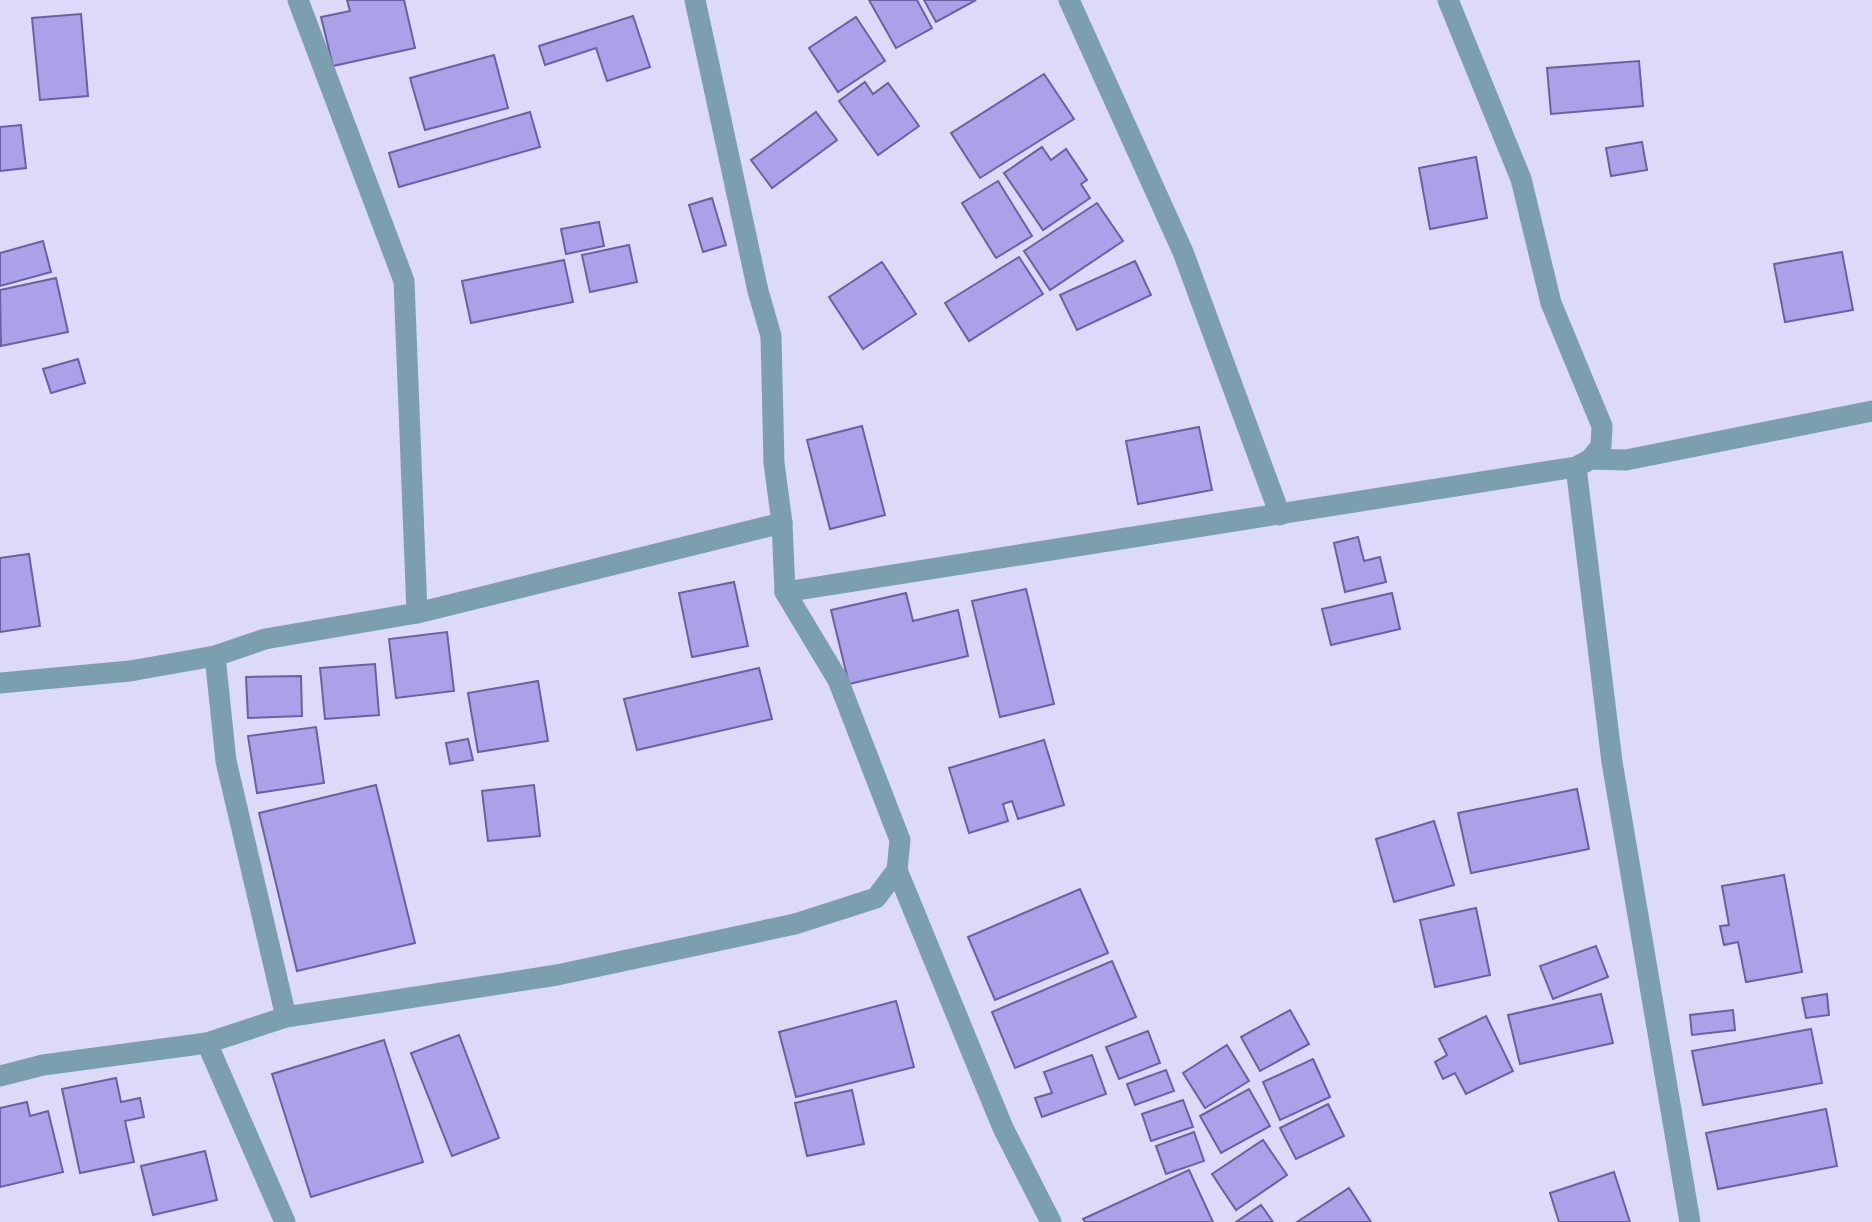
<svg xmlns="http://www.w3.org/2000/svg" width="1872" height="1222" viewBox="0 0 1872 1222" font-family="Bitter,serif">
<rect width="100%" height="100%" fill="#dcdaf8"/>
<g fill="#aba1e8" stroke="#6b60a3" stroke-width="2">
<polygon points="347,0 404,0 415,48 333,66 321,17 350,11"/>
<polygon points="869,0 917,0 932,28 896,48"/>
<polygon points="924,0 976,0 936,22"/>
<polygon points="81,14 88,96 40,100 32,18"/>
<polygon points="633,16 650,67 607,81 596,48 545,65 539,46"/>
<polygon points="856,17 885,61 838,92 809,48"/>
<polygon points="494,55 508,108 425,130 410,78"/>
<polygon points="1639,61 1643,106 1551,114 1547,68"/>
<polygon points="1044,74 1074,119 980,178 951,133"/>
<polygon points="865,82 873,94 888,83 919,126 878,155 839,101"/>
<polygon points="530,112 540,147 399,187 389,153"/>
<polygon points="816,112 837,140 772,188 751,160"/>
<polygon points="21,125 26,168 0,171 0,127"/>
<polygon points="1642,142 1647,170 1611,176 1606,148"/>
<polygon points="1042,147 1051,160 1066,149 1087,180 1081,184 1090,198 1043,230 1004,173"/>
<polygon points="1476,157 1487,218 1430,229 1419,168"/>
<polygon points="998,181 1032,236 996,258 962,203"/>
<polygon points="712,198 726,245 703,252 689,205"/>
<polygon points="1097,203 1123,241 1050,290 1024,251"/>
<polygon points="599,222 604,246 566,254 561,229"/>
<polygon points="43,241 51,272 0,286 0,253"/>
<polygon points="629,245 637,282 590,292 582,255"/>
<polygon points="1842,252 1853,310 1785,322 1774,264"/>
<polygon points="1019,257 1043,294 969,341 945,303"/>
<polygon points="564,260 573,302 471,323 462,281"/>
<polygon points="1135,261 1151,295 1077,330 1060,295"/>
<polygon points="882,262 916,314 863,349 829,297"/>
<polygon points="56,278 68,332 1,346 0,290"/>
<polygon points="78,359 85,383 51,393 43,369"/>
<polygon points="862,426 885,515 830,529 807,440"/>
<polygon points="1199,427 1212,490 1138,504 1126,441"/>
<polygon points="1358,537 1364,561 1380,557 1386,582 1345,592 1334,543"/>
<polygon points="29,554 40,626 0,632 0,558"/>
<polygon points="734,582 748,646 692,657 679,593"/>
<polygon points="1026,589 1054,704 1000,717 972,601"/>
<polygon points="906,593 913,621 958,610 968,656 849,684 831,610"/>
<polygon points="1392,593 1400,629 1331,645 1322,609"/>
<polygon points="447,632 454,691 396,698 389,639"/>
<polygon points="375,664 379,715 325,719 320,668"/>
<polygon points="759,668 772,719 637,750 624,699"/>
<polygon points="301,676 302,716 248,718 246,677"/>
<polygon points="538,681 548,741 478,752 468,693"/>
<polygon points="316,727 324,783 257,793 248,736"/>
<polygon points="468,739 473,760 450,764 446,743"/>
<polygon points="1044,740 1064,805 1018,819 1012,801 1003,804 1008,821 969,833 949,768"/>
<polygon points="376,785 415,943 297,971 259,813"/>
<polygon points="534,785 540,836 488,841 482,791"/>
<polygon points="1577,789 1589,849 1471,873 1458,813"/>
<polygon points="1434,821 1454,885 1394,902 1376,839"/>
<polygon points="1784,875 1802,972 1746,982 1738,942 1724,945 1720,926 1729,925 1722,886"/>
<polygon points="1080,889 1108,953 995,1000 968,937"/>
<polygon points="1476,908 1490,975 1435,987 1420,920"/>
<polygon points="1596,946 1608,977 1553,999 1540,966"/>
<polygon points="1112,961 1136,1017 1015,1068 992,1012"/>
<polygon points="1601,994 1613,1043 1520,1064 1508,1015"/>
<polygon points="1827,994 1829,1015 1806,1018 1802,998"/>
<polygon points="896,1001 914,1067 796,1097 779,1032"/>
<polygon points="1290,1010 1309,1044 1260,1071 1241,1037"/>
<polygon points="1733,1010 1735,1030 1692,1035 1690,1015"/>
<polygon points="1486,1016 1513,1071 1466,1094 1455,1073 1443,1079 1435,1062 1447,1055 1439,1039"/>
<polygon points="1811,1029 1822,1083 1703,1105 1692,1051"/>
<polygon points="1148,1031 1160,1063 1119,1079 1106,1047"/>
<polygon points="459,1035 499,1138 452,1156 411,1053"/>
<polygon points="384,1040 423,1162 311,1197 272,1074"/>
<polygon points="1227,1045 1249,1081 1205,1108 1183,1073"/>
<polygon points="1092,1055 1106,1094 1042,1117 1035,1098 1052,1093 1044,1072"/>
<polygon points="1313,1059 1330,1097 1280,1120 1263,1082"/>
<polygon points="1166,1070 1174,1091 1135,1105 1127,1084"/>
<polygon points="116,1078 121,1102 140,1098 144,1117 125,1121 134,1162 80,1173 62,1089"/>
<polygon points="1249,1089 1270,1126 1221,1153 1200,1116"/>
<polygon points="852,1090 864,1144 807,1156 795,1103"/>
<polygon points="1183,1100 1193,1127 1151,1141 1142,1114"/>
<polygon points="27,1102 30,1116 48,1111 63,1172 0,1187 0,1108"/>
<polygon points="1328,1104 1344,1136 1296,1159 1280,1128"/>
<polygon points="1826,1109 1837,1166 1718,1189 1706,1133"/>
<polygon points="1194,1132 1204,1161 1166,1174 1156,1146"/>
<polygon points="1263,1140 1287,1175 1236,1210 1212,1174"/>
<polygon points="205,1151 217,1200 153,1215 141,1166"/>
<polygon points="1189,1170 1213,1222 1085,1222 1083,1219"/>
<polygon points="1614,1172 1630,1222 1559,1222 1550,1193"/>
<polygon points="1349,1188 1371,1222 1297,1222"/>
<polygon points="1261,1205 1273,1222 1236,1222"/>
</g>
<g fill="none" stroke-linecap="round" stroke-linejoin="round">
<g stroke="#7c9fb0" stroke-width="21">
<polyline points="298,0 404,281 417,613"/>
<polyline points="1069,0 1183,252 1280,515"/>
<polyline points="1448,0 1521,179 1551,303 1602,426 1601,446 1591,459"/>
<polyline points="1576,467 1612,762 1690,1222"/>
<polyline points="785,592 1576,467 1591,459 1626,460 1872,411"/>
<polyline points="215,656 226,761 286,1017"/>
<polyline points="0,683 130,671 215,656 265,639 417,613 782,523"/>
<polyline points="897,870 1003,1128 1051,1222"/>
<polyline points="207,1043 285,1222"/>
<polyline points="0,1076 43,1065 207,1043 286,1017 557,975 795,924 876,898 897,870 900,840 838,680 785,592 782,523 774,463 771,336 758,291 695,0"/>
</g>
</g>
</svg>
